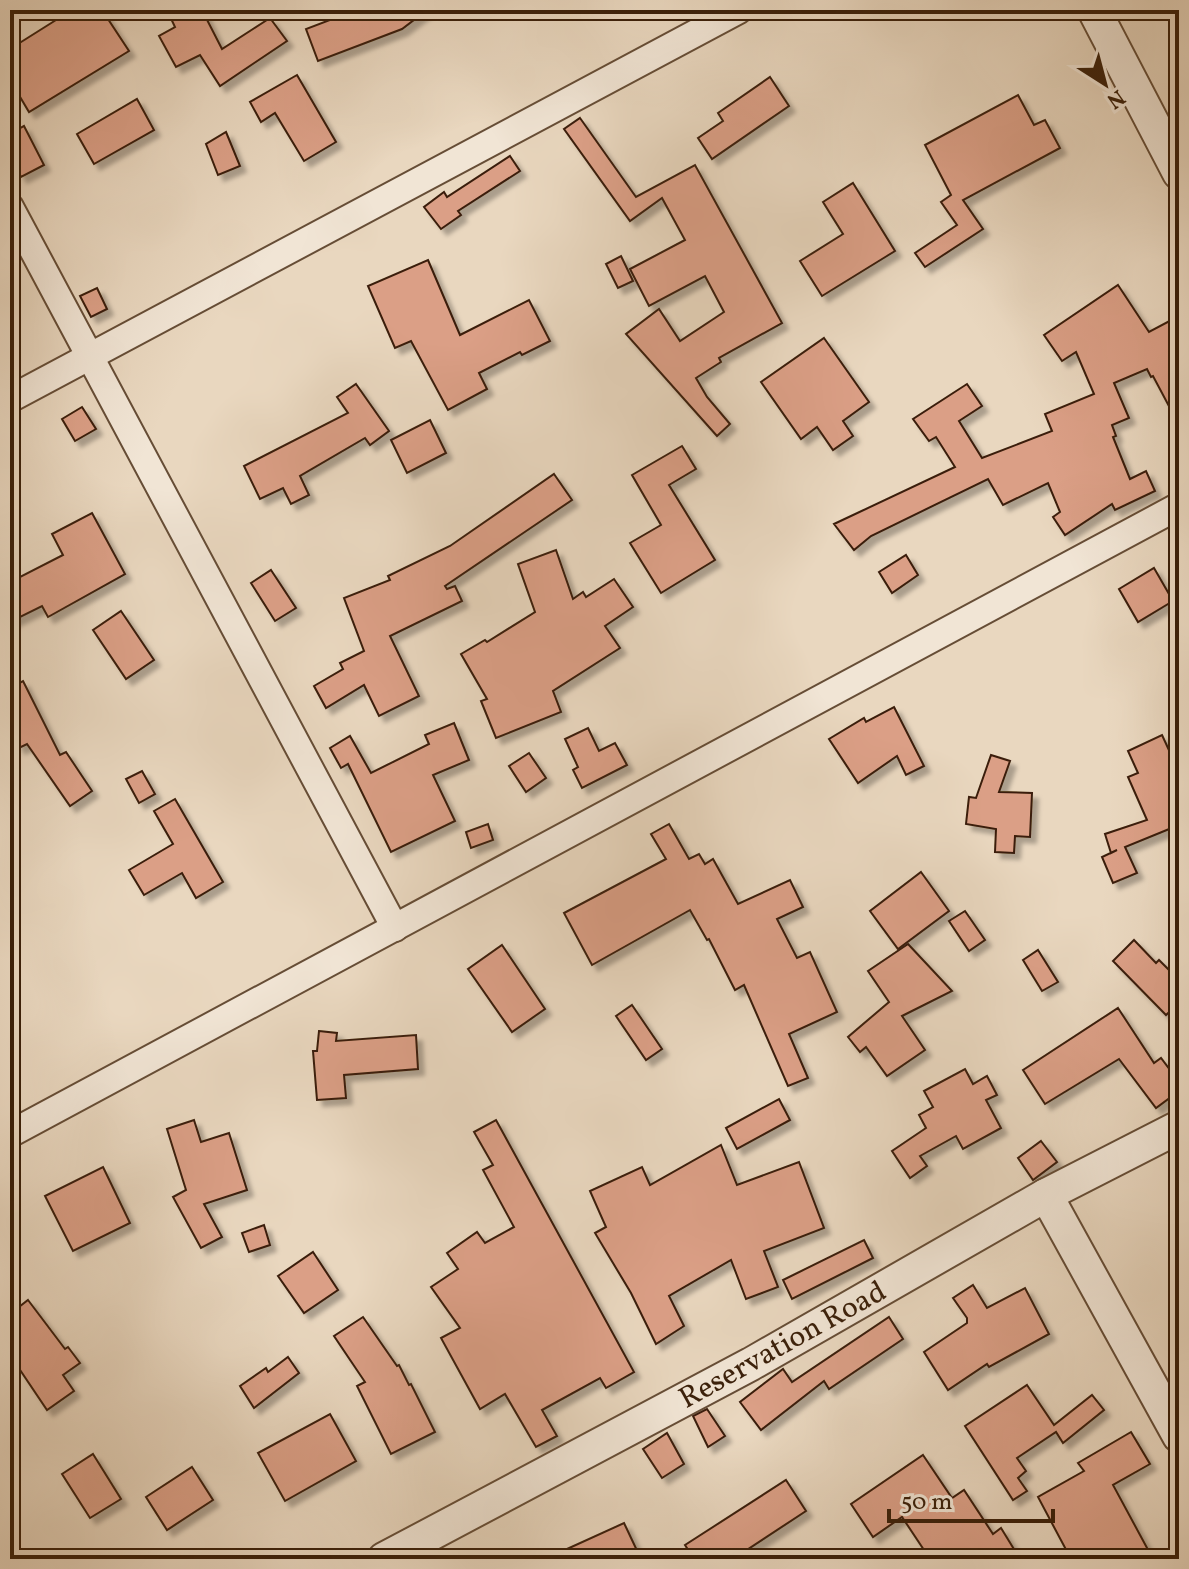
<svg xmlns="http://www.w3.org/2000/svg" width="1189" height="1569" viewBox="0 0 1189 1569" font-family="Vollkorn,serif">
<defs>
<filter id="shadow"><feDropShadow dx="6" dy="6" stdDeviation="2" flood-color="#0004"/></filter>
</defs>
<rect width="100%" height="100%" fill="#e9d7bf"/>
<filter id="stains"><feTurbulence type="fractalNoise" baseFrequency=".0025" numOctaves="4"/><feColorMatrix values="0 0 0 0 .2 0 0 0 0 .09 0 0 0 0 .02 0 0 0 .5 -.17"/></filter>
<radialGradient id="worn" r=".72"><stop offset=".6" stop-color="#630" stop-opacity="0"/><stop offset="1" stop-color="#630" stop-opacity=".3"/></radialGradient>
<g fill="#db9f86" stroke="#3a1f09" stroke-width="2" filter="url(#shadow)">
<polygon points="50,10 102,10 129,51 29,112 10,80 10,49 56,20"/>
<polygon points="167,10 202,10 222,49 270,18 287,41 220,86 200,55 176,67 159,36 175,27"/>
<polygon points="356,10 427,10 402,29 318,61 306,29"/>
<polygon points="297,75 336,142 304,161 275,113 261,122 250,102"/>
<polygon points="770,77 789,106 712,159 698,138 723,121 718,113"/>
<polygon points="1018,95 1034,125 1045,120 1060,148 963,200 983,229 925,267 915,253 957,225 941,202 951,195 925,145"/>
<polygon points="137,99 154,130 94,164 77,134"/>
<polygon points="580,118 636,197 695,165 782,323 719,358 721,362 696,378 707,397 730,424 717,436 626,334 659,309 680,341 724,312 705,276 649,306 630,269 685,240 662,198 630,221 564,129"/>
<polygon points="24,126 44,165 21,177 10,156 10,134"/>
<polygon points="226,132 240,166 218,175 206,144"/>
<polygon points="510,156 520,171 458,211 461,215 441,229 424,207 444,192 447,197"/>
<polygon points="853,183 895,251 822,296 800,261 843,234 823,202"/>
<polygon points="621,256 633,281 618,288 606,264"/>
<polygon points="428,260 460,335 529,300 550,341 522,355 520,352 479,373 487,389 448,410 411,341 395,348 368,286"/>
<polygon points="1118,285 1149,332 1179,316 1179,425 1153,376 1151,377 1147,369 1114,383 1129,418 1112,425 1116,436 1113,437 1130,479 1146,471 1155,491 1115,510 1112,504 1065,535 1053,517 1060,512 1048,483 1003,505 988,479 871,536 854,550 834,524 955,467 936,437 929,441 913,419 967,384 982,406 959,421 982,458 1052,431 1045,414 1094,394 1076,352 1062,361 1044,335"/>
<polygon points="97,288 107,309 91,317 80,296"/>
<polygon points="824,338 869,402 843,421 853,436 833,450 817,427 801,439 761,382"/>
<polygon points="356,384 389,431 370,445 365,438 300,476 309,495 291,504 283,488 260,499 244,466 348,413 337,397"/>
<polygon points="82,407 96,429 75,441 62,419"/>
<polygon points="430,420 446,453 407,473 391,440"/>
<polygon points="682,446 696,469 669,485 715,560 661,593 630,543 661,525 632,475"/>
<polygon points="554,474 572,500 445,586 447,589 455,586 462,601 390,636 419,696 379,716 364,685 326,708 314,686 343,669 340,663 364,651 344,598 390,580 388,576 450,546"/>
<polygon points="92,513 125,574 48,617 42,606 10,622 10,582 63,555 52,534"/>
<polygon points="556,550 573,599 583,592 586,597 614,579 633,607 605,626 620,648 553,691 561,712 496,738 481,701 487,699 461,654 485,640 487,642 535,612 518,564"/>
<polygon points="906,555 918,575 892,593 879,572"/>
<polygon points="1154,568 1173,601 1138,622 1119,589"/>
<polygon points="271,570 296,608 275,621 251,583"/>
<polygon points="121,611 154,660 126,679 93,630"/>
<polygon points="23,681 60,755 66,752 92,791 70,806 27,744 19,748 10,730 10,688"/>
<polygon points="894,707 924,766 906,775 897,756 858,783 829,739 864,718 866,722"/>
<polygon points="454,723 469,760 433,775 455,821 391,852 348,764 341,768 330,748 350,736 371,773 429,744 425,735"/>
<polygon points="588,728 599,751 615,743 627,765 582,788 573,770 578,767 565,739"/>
<polygon points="1162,735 1179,772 1179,825 1125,847 1137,873 1113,883 1102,857 1117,850 1111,853 1105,834 1147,820 1128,777 1138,773 1128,751"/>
<polygon points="529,753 546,778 526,792 509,766"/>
<polygon points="991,755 1010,761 999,792 1032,793 1030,837 1015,836 1014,853 995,852 996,829 966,824 969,797 976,798"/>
<polygon points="142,771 155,794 139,803 126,779"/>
<polygon points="175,799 223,882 196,898 182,873 144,895 129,870 173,844 154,811"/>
<polygon points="488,824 493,840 471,848 466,832"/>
<polygon points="669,824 689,859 699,854 705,864 713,859 738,904 790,880 803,907 777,919 797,958 810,952 837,1012 789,1034 808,1078 788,1086 744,985 735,990 709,939 707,940 690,910 592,965 564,913 666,859 651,834"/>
<polygon points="921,872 949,911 898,949 870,911"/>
<polygon points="965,911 985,940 969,951 949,921"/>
<polygon points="1134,940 1156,963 1159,960 1179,980 1179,1003 1166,1015 1113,961"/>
<polygon points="908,944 952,991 902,1016 925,1050 887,1076 866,1047 860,1052 848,1037 889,1002 868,971"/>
<polygon points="502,945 545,1009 512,1032 468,969"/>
<polygon points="1038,950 1058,982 1042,991 1023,960"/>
<polygon points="632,1005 662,1049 646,1060 616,1016"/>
<polygon points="1118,1008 1154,1063 1161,1058 1179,1082 1179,1091 1156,1108 1119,1059 1045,1104 1023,1070"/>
<polygon points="319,1031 337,1033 336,1041 416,1035 418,1069 344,1075 346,1098 317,1100 313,1051 317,1051"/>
<polygon points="965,1069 973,1084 987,1076 997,1095 986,1100 1001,1128 963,1149 956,1136 920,1156 927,1166 910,1178 892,1151 926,1128 919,1115 933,1107 924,1091"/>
<polygon points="779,1099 790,1120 737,1149 726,1128"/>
<polygon points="194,1120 201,1142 229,1133 247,1190 204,1204 222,1237 201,1248 173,1197 186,1190 167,1129"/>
<polygon points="496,1120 634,1372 606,1388 600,1378 542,1410 557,1436 536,1447 505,1394 480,1409 441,1338 460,1328 431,1287 458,1269 447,1253 477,1232 485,1243 514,1227 483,1170 493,1165 474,1132"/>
<polygon points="1041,1141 1057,1162 1033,1180 1018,1158"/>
<polygon points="721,1145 737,1185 799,1162 824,1228 764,1251 778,1287 746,1299 731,1260 669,1296 684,1326 656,1344 631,1293 595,1233 606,1227 590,1191 642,1167 650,1185"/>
<polygon points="103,1167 130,1223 73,1251 45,1196"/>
<polygon points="264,1225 270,1245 249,1252 242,1233"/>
<polygon points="864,1240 873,1258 792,1299 783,1280"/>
<polygon points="313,1252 338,1290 304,1313 278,1276"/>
<polygon points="973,1285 987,1308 1025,1288 1049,1334 989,1367 987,1364 948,1390 924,1352 967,1323 967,1318 953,1298"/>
<polygon points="28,1300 65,1349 68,1347 80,1363 63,1375 74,1391 47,1410 10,1355 10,1314"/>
<polygon points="363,1317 397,1366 399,1365 409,1385 411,1384 435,1432 391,1454 357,1386 365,1382 334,1336"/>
<polygon points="889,1317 903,1339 829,1389 824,1381 761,1430 740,1402 783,1369 792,1382"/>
<polygon points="288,1357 299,1373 254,1408 240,1386 266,1368 268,1372"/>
<polygon points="1027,1385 1054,1425 1092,1395 1104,1410 1063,1443 1056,1432 1017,1458 1026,1471 1018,1478 1027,1491 1013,1500 965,1426"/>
<polygon points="707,1409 725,1436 708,1447 693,1416"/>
<polygon points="330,1414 356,1461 285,1501 258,1453"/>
<polygon points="1131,1432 1150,1464 1113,1485 1153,1559 1071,1559 1038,1497 1084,1471 1078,1463"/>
<polygon points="667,1433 684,1464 662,1478 643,1449"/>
<polygon points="93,1454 121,1499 90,1518 62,1474"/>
<polygon points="923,1455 952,1498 964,1490 993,1534 1001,1528 1020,1559 930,1559 902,1517 873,1537 851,1504"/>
<polygon points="192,1467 213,1500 167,1530 146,1497"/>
<polygon points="786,1480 806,1511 733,1559 694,1559 685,1545"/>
<polygon points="624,1523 641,1559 545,1559"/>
</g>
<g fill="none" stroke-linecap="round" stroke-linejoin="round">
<g stroke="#664d36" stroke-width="30">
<g id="minor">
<polyline points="10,207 395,928"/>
<polyline points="10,399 739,10"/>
<polyline points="10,1134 1179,506"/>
</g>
</g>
<g stroke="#664d36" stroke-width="36">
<g id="tertiary">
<polyline points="1094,10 1179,173"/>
<polyline points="1046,1195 1179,1436"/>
<polyline points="384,1559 751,1364 1046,1195 1179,1127"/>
</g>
</g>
<use href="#minor" stroke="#f1e5d5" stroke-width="26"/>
<use href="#tertiary" stroke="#f1e5d5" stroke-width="32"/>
</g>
<g text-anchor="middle" stroke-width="6" stroke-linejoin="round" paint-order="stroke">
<g font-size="30" fill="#3a1f09" stroke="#f1e5d5">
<text transform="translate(782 1344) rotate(-29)" y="10">Reservation Road</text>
</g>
</g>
<rect width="1189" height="1569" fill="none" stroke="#e9d7bf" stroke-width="40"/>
<rect x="12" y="12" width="1165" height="1545" fill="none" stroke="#3a1f09" stroke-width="4"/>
<rect x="20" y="20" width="1149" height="1529" fill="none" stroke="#3a1f09" stroke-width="2"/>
<g transform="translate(1105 84) rotate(144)" stroke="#f1e5d5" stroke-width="6" paint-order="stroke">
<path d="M0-6L14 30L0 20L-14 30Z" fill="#3a1f09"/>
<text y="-12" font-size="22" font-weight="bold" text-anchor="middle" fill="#3a1f09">N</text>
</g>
<path d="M889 1509v12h164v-12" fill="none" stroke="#3a1f09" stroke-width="4"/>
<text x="901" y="1509" font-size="24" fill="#3a1f09" stroke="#f1e5d5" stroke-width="6" paint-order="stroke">50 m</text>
<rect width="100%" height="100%" filter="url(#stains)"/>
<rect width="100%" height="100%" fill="url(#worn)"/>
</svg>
